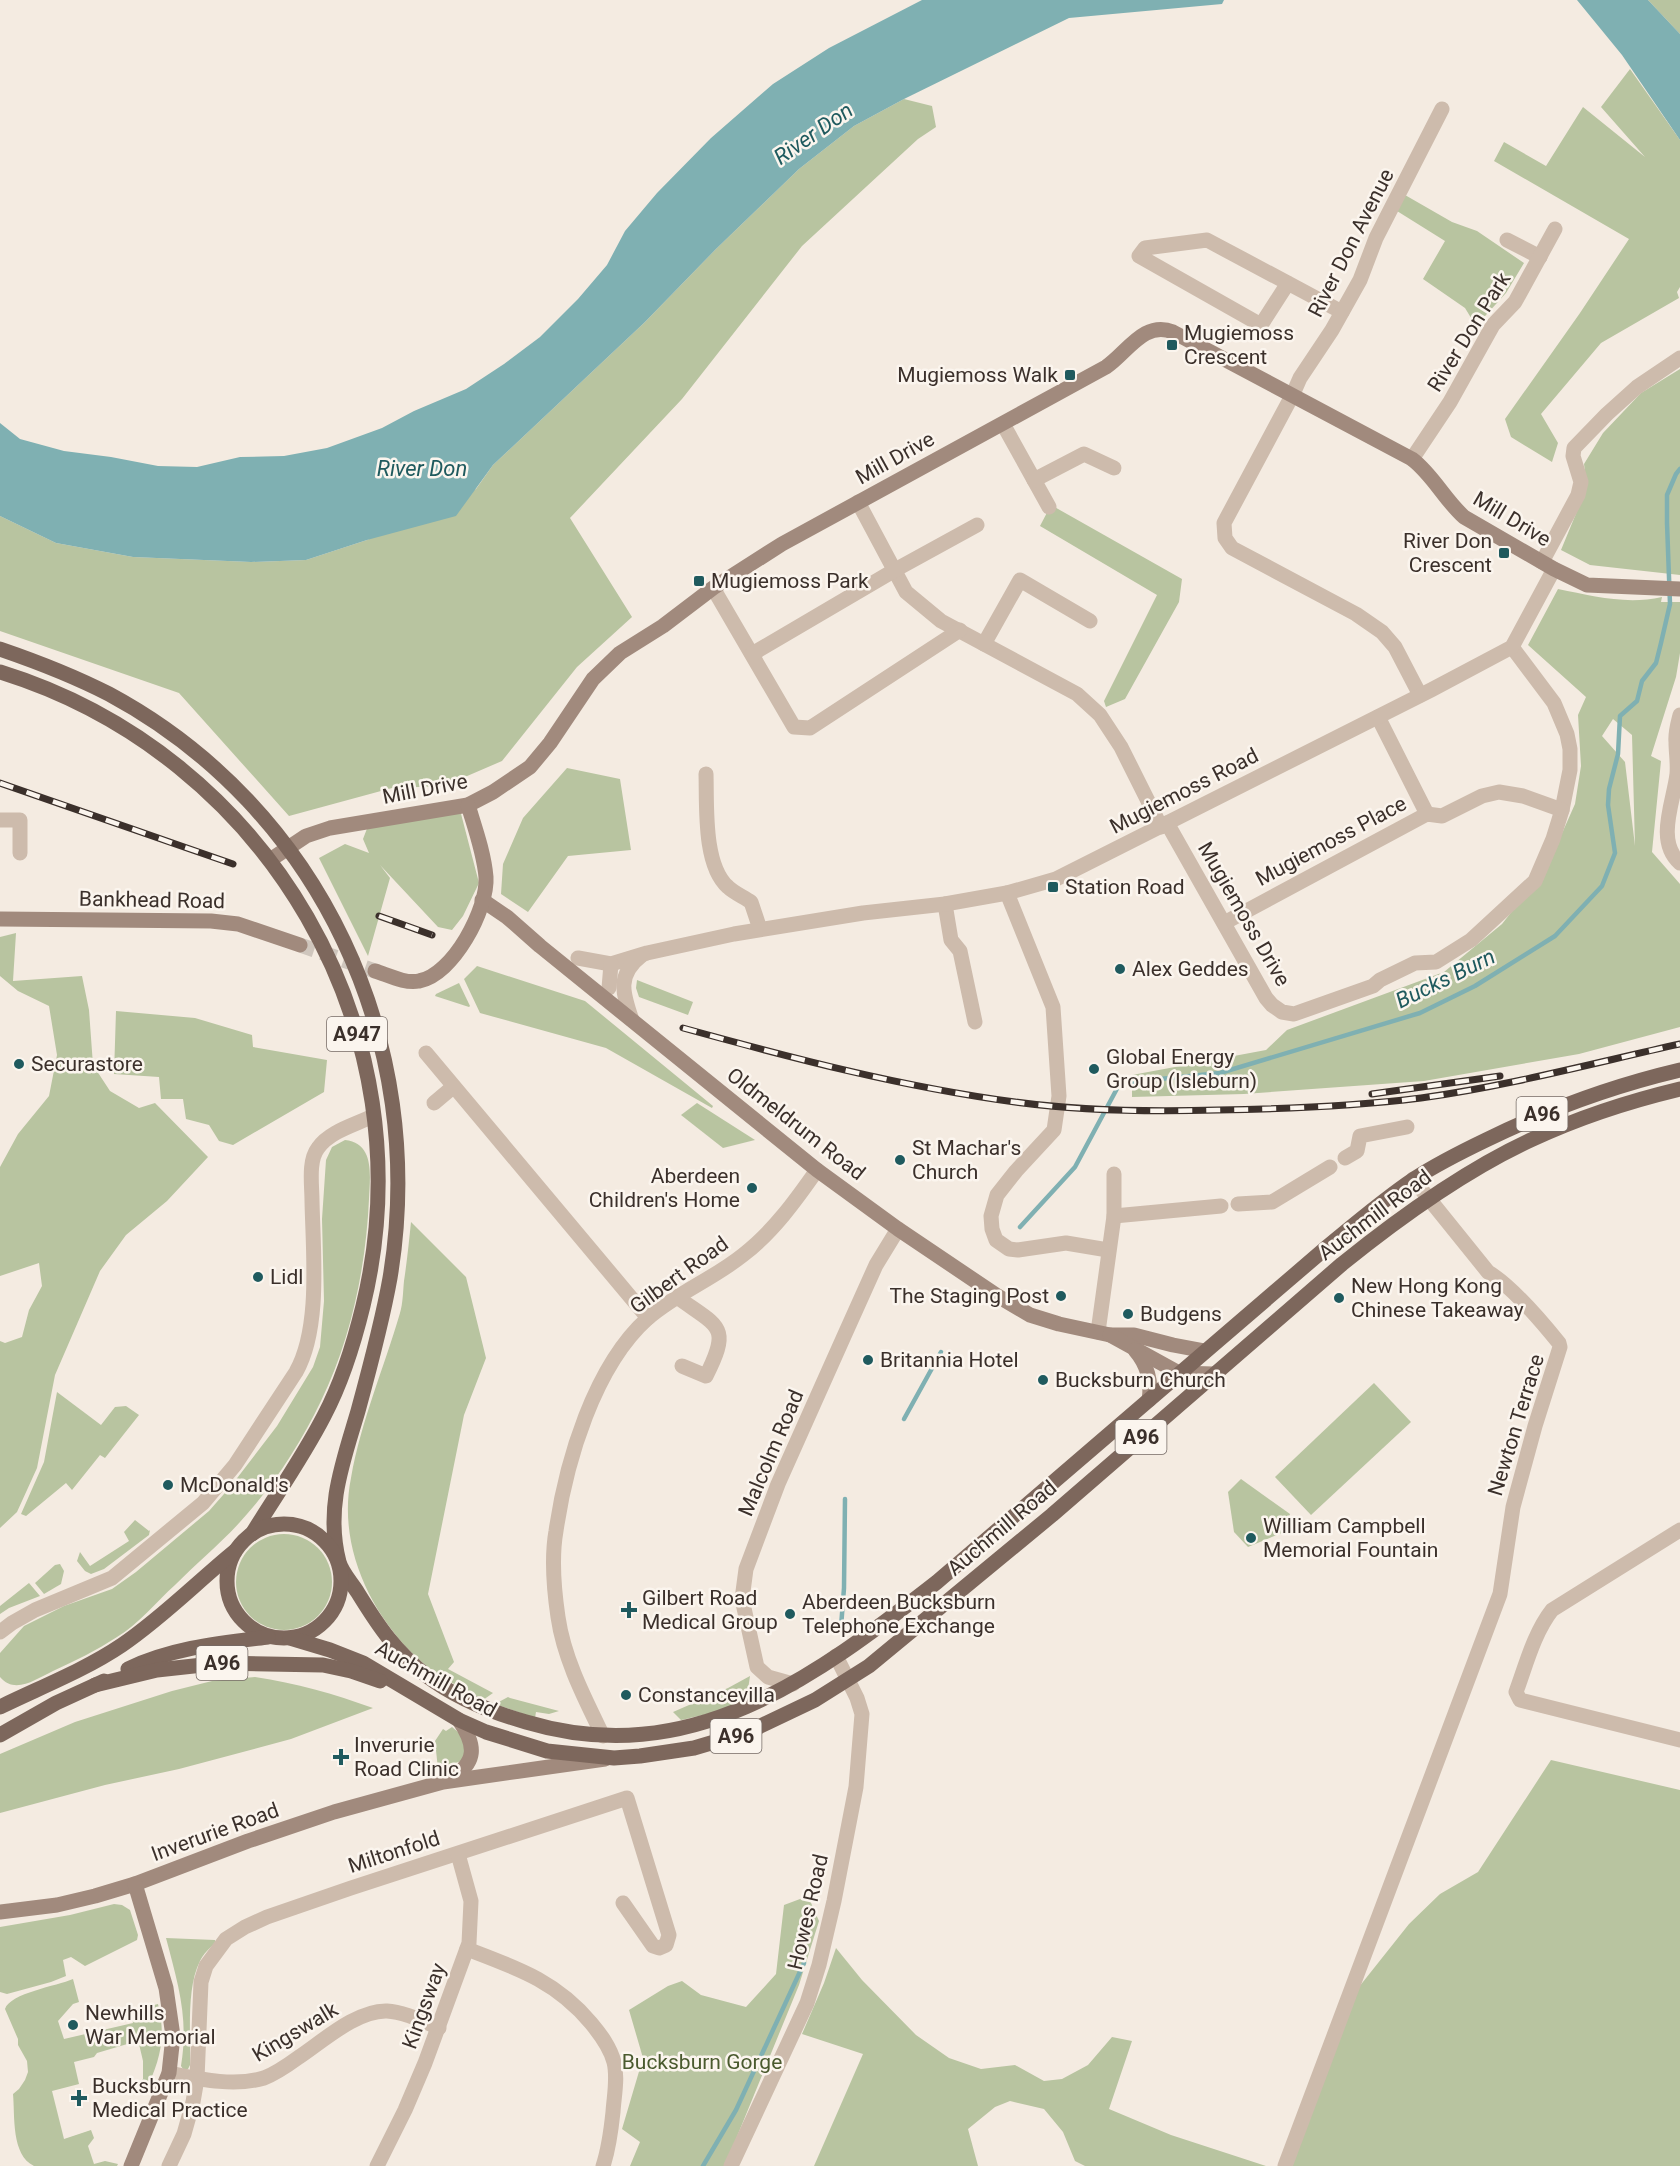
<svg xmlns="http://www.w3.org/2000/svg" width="1680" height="2166" viewBox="0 0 1680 2166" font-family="Roboto,sans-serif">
<rect width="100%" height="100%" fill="#f4ebe1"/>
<g fill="#b8c4a0" fill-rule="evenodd">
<polygon points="1648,0 1680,0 1680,34 1679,33"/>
<polygon points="1630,69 1680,140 1680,287 1677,292 1679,298 1601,343 1541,414 1558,443 1552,462 1511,437 1505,419 1580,313 1629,239 1494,161 1504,142 1546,166 1583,107 1645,157 1601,107"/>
<polygon points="904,99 932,106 936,127 918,139 802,246 682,399 570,518 632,617 577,667 502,761 444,786 392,788 289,816 179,693 0,631 0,516 56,543 133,557 251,562 306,560 367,540 476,489 493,465 645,322 716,249 799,169 854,126"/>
<polygon points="1405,195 1452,222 1477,231 1524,263 1506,293 1476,326 1465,308 1423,279 1445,241 1397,211"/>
<polygon points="1680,369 1680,575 1590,565 1561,550 1587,487 1584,464 1603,433 1641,393"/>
<polygon points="1051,505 1182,579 1179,602 1125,699 1106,707 1104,701 1157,595 1040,526"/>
<path d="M 1558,589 C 1593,596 1626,605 1662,597 L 1661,602 L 1680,602 L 1680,653 L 1676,677 L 1651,756 L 1661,761 L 1652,852 L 1680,884 L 1680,1027 L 1579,1054 L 1424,1081 L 1244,1094 L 1132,1097 L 1132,1075 L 1266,1050 L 1287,1030 L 1444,972 L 1502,924 L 1547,867 L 1575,804 L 1581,766 L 1578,715 L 1586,697 L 1528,645 ZM 1613,719 L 1632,735 L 1635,846 L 1625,762 L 1602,736 Z"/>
<polygon points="567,768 620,779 631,850 568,856 528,912 501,894 503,864 523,818"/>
<polygon points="459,806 479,883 463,916 452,930 438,927 380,865 390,878 368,956 319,858 345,844 369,853 363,839 368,826"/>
<polygon points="16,933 13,981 82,976 89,1010 93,1065 110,1091 139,1108 155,1103 208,1157 167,1201 126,1235 100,1271 55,1375 37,1468 17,1512 0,1528 0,1341 5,1343 22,1337 29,1310 42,1286 39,1263 0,1276 0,1167 18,1134 49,1096 57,1055 49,1006 18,991 0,976 0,937"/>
<polygon points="477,966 585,1001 713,1106 712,1108 606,1048 480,1013 464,979"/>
<polygon points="637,980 693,1002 688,1015 639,997 636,988"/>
<polygon points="459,983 470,1006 469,1007 435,996 436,994"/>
<polygon points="116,1011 195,1018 252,1035 253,1047 327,1060 324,1092 233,1145 219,1141 209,1125 186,1119 183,1099 161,1099 159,1077 114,1074"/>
<polygon points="697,1103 755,1140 723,1148 681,1115"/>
<path d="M 345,1140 C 375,1143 370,1176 369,1199 C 366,1267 351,1339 321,1401 C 300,1445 273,1486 240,1522 C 220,1544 196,1564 175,1585 C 156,1602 139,1624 117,1637 C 97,1650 75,1661 53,1671 C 36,1679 15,1695 0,1677 L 0,1653 L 24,1626 L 64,1606 L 112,1589 L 136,1572 L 209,1511 L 231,1486 L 277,1426 L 313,1367 L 320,1347 L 324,1301 L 322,1219 L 326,1160 L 332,1147 Z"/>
<path d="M 411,1222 L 466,1277 L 486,1358 L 464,1415 L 428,1594 L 454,1662 L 448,1669 L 493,1693 L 483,1700 C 458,1686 431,1673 411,1652 C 367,1607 338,1542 351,1478 C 361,1421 384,1368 400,1313 C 403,1303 403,1291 404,1281 C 407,1261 409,1242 411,1222 Z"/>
<polygon points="1374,1383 1411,1422 1311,1515 1275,1477"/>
<polygon points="57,1392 101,1425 115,1407 126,1406 139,1415 105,1458 100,1455 72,1490 66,1483 26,1516 21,1514 44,1462"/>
<polygon points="1241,1479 1290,1514 1284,1532 1248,1547 1234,1532 1228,1492"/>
<polygon points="135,1520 149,1531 150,1530 149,1535 104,1569 91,1574 85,1571 77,1561 80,1552 90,1566 129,1541 124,1532"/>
<circle cx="284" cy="1582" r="48"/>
<polygon points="60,1564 64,1571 61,1584 44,1594 35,1583 55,1565"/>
<polygon points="29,1583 40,1596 9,1608 0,1614 0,1606"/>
<path d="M 750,1676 C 749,1683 748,1693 744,1699 C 735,1709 694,1717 681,1720 L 673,1712 L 728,1688 Z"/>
<path d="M 255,1677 C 296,1683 334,1694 373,1708 L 291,1739 L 179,1769 L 105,1785 L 0,1813 L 0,1754 L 75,1722 L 172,1691 L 212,1681 Z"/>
<polygon points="508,1697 510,1698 559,1711 549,1714 536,1712 535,1718 495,1704"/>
<polygon points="452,1727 464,1737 464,1760 438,1769 435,1741 443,1729 446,1731"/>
<polygon points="1551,1760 1680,1790 1680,2166 1292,2166 1351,1997 1409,1924 1440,1894 1478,1872"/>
<polygon points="808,1896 819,1921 799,1985 725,2166 630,2166 640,2142 622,2129 643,2058 629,2010 668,1986 682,1981 701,1995 746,2007 776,1974 784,1905"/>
<polygon points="114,1904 122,1905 130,1910 138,1935 137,1940 85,1966 71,1957 63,1960 66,1976 51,1982 7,1994 0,1992 0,1927 70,1915"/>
<path d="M 166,1938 L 215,1940 L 215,1943 C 210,1948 203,1954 200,1961 C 186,1988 191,2035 190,2065 L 188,2069 L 183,2069 L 181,2066 C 189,2018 178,1984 166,1938 Z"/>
<polygon points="836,1948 862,1980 916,2035 949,2058 981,2069 1015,2065 1044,2081 1062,2079 1088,2065 1112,2037 1132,2041 1109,2109 1171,2135 1266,2166 1085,2166 1075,2161 1063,2132 1044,2109 1010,2101 995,2107 968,2129 978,2166 814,2166 863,2054 802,2034 824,1983"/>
<path d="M 73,1979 L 79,2002 L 73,2004 L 58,2021 L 64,2039 L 133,2023 L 131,2011 L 158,2004 C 167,2040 159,2061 145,2093 L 143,2093 L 139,2083 L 143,2079 L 143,2061 L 139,2044 L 134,2042 L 97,2053 L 94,2057 L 74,2062 L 79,2084 L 52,2091 L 64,2139 L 91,2130 L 94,2138 L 88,2146 L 94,2164 L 105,2161 L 118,2164 L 117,2166 L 34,2166 C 11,2155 15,2116 13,2094 L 19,2089 L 25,2080 L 28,2072 L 27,2061 L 18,2045 L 18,2039 L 5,2009 C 10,1993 57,1986 73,1979 Z"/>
</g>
<g fill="#7fb0b2">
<polygon points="922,0 1224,0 1222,4 1069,18 904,99 854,126 799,169 716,249 645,322 493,465 456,516 367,540 306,560 251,562 133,557 56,543 0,516 0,423 20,439 64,451 111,457 158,466 197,467 240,457 284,456 327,448 382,428 414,411 466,389 504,364 540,337 578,299 607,265 625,231 657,193 711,138 773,84 829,48"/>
<polygon points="1577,0 1648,0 1680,34 1680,140 1622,55"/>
</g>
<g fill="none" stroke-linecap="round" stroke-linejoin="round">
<g stroke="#7fb0b2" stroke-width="4.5">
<polyline points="1020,1227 1075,1167 1120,1083 1220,1073 1420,1013 1475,986 1555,936 1602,886 1615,853 1608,805 1609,789 1618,754 1620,716 1637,701 1642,681 1656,663 1661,643 1670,604 1667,523 1667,495 1676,474 1680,469"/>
<polyline points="904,1419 941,1352"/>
<polyline points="841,1627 844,1588 845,1499"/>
<polyline points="703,2166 736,2110 804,1963"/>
</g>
<polyline stroke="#cfc6bd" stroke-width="15" stroke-dasharray="15 8" stroke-linecap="butt" points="300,945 375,971"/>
<g stroke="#cdbbac" stroke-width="15">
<polyline points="1507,240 1540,257"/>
<polyline points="1288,283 1261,325 1139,256 1145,248 1207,240 1342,312"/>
<polyline points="1003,424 1049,507"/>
<polyline points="1412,459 1450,402 1493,325 1515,302 1555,229"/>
<polyline points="1034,480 1084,454 1114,468"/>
<polyline points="858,502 906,592 941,621 1077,694 1100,715 1121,747 1161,827"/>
<polyline points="1542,562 1578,495 1581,482 1573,456 1574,448 1607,414 1637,387 1680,358"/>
<polyline points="713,588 794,727 810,728 960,630"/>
<polyline points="984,644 1020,580 1090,621"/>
<polyline points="752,654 895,570 977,525"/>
<polyline points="1420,695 1395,647 1382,632 1356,614 1232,548 1225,538 1224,523 1293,394 1300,378 1332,330 1360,280 1376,238 1442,109"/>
<path d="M 1680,715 C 1678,723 1675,733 1676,742 C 1676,753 1678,763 1677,774 C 1674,801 1655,841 1680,863"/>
<polyline points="1378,717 1427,814"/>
<path d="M 706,774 C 707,805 703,865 728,887 C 734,893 744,897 751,902 L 760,929"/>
<polyline points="0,820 20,820 20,853"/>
<polyline points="1167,823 1266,998 1272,1005 1282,1012 1294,1014 1373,986 1380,980 1415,963 1436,962 1471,940 1535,881 1553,839 1562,810 1570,770 1570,749 1567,734 1554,703 1512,647"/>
<polyline points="1007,893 1053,1007 1059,1096 1054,1130 1016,1171 997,1195 991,1216 992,1229 996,1240 1009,1249 1018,1250 1066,1243 1108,1250"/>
<polyline points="945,904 951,940 960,951 975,1022"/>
<polyline points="1224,923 1427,814 1442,816 1482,796 1499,792 1523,796 1562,810"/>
<polyline points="578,958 611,964 647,953 734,934 863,913 945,904 1007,893 1056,879 1431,690 1512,647 1554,569"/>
<polyline points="609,988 611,964"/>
<path d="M 632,1020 C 623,994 616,975 642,955"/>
<polyline points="426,1053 648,1318"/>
<polyline points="434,1103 453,1087"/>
<polyline points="1345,1158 1357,1151 1360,1136 1407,1127"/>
<polyline points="1238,1204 1272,1202 1330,1167"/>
<polyline points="1114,1216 1221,1206"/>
<path d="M 677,1297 C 718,1327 732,1325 706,1376 L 682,1366"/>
<polyline points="1098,1332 1114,1216 1114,1174"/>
<path d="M 1680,1530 L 1552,1610 C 1534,1633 1526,1665 1516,1692 L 1520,1700 L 1680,1740"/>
<path d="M 0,1632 L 12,1623 L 35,1610 L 112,1578 L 203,1503 L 235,1465 L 296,1372 C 321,1328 313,1252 312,1201 C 312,1185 308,1161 318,1148 C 330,1131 355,1125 373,1116"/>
<polyline points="793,1684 768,1677 757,1667 742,1599 746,1569 778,1484 845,1334 876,1265 898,1229"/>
<path d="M 603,1736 C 585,1699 564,1659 558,1617 C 554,1590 551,1559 556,1531 C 566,1462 594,1366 648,1318 C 677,1293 713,1279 743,1255 C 773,1232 796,1200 817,1170"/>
<path d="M 467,1949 C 517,1968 556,1981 591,2023 C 601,2035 610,2047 614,2062 C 618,2078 614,2096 613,2112 C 611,2131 609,2148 603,2166"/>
<path d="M 169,2073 C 199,2079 234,2087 264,2078 C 277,2073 288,2065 299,2057 C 323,2041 357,2010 387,2011 C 404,2012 424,2021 439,2028"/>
<polyline points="169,2166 184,2134 193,2102 197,2079 201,1982 206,1966 226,1939 245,1927 267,1917 351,1888 627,1798 669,1935 666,1945 659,1948 653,1946 623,1903"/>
<polyline points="377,2166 405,2110 425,2063 469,1943 471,1901 458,1854"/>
<polyline points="731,2166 807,2003 819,1965 834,1901 856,1787 862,1714 857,1698 836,1656"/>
<path d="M 1285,2166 L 1500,1594 L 1513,1507 L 1535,1426 L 1560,1347 L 1559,1343 C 1542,1322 1510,1285 1488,1272 L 1413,1179"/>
</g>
<g stroke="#a18a7d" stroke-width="15">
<path d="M 270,860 L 306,836 L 330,828 L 468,805 L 493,792 L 530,767 L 550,743 L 593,679 L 620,653 L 663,626 L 713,588 L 782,544 L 1106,367 C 1127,353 1144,320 1173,332 L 1412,459 C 1433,475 1444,499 1464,517 L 1554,569 L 1587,585 L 1680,589"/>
<polyline points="482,900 507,917 540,946 817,1170 898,1229 996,1295 1030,1315 1059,1324 1110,1335 1134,1335 1173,1345 1205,1351"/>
<polyline points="0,919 211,921 238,924 300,945"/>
<path d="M 375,971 C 388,975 405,984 419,981 C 453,975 488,909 486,877 C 484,853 475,828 468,805"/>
<polyline points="1110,1335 1179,1373 1213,1374"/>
<path d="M 1135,1350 C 1147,1364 1152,1382 1149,1400"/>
<path d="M 449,1779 C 478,1763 476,1745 459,1720"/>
<polyline points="0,1912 57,1905 95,1896 135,1884 248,1841 334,1812 443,1782 605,1759"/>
<polyline points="131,2166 169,2073 173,2036 166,1988 135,1884"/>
</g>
<g stroke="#7d675c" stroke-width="15">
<path d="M 0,649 C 38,662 74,676 109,694 C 321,808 429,1044 390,1278 C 382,1323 370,1367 358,1411 C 343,1462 325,1508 339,1562 C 342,1573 352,1583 358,1593 C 379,1627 395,1651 427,1676 C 456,1698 491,1712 526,1722 C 690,1771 814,1678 937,1582 L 1327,1247 C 1355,1224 1383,1200 1414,1179 C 1437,1164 1461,1152 1486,1140 C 1549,1109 1612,1086 1680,1070"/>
<path d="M 0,672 C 268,755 430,1031 363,1306 C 354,1343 342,1382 324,1416 C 303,1457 276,1495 252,1534"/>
<circle cx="284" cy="1581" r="57"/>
<path d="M 290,1638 L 330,1650 L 363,1663 L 459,1720 L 486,1732 L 547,1751 L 614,1758 L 640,1756 L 694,1748 L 748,1732 L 815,1700 L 869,1666 L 1052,1515 L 1342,1264 C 1399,1218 1465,1170 1533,1139 C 1580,1117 1630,1101 1680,1089"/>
<path d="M 128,1669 C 171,1648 221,1643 268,1637"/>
<polyline points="95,1685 157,1670 221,1663 323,1665 351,1671 380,1681"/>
<path d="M 0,1707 C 41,1687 85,1670 122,1645 C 163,1617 197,1582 235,1551"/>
<polyline points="0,1735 56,1703 104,1681"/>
</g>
<g stroke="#3b302b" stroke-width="7">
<g id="rail">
<polyline points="0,783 233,864"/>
<polyline points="379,916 432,935"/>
<path d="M 683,1028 C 792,1058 902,1087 1015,1102 C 1082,1111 1151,1112 1218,1110 C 1286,1109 1354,1106 1421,1098 C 1508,1086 1594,1063 1680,1044"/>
<polyline points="1372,1094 1500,1076"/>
</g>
</g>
<use href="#rail" stroke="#fbf5ee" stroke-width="4.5" stroke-dasharray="14" stroke-linecap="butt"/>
</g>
<g fill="#1f5a5e" stroke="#fbf5ee" stroke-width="2">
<rect x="1166" y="339" width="12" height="12" rx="3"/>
<rect x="1064" y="369" width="12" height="12" rx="3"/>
<rect x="1498" y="547" width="12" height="12" rx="3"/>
<rect x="693" y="575" width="12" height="12" rx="3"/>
<rect x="1047" y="881" width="12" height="12" rx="3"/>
<circle cx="1120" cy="969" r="6"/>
<circle cx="19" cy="1064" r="6"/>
<circle cx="1094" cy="1069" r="6"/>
<circle cx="900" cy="1160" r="6"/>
<circle cx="752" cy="1188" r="6"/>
<circle cx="258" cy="1277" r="6"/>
<circle cx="1061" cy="1296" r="6"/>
<circle cx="1339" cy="1298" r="6"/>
<circle cx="1128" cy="1314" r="6"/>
<circle cx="868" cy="1360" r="6"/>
<circle cx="1043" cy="1380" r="6"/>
<circle cx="168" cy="1485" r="6"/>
<circle cx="1251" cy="1538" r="6"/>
<path d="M626 1601h6v6h6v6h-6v6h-6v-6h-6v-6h6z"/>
<circle cx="790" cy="1614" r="6"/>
<circle cx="626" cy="1695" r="6"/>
<path d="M338 1748h6v6h6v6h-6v6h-6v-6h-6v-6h6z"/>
<circle cx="73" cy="2025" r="6"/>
<path d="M76 2089h6v6h6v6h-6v6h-6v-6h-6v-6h6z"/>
</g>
<g text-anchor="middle" stroke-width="5" stroke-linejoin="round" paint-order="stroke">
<g fill="#fbf5ee" stroke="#756b66" stroke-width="1.5">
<rect x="327" y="1017" width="60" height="34" rx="4.5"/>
<rect x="1516.5" y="1097" width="51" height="34" rx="4.5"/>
<rect x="1115.5" y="1420" width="51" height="34" rx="4.5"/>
<rect x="196.5" y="1646" width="51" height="34" rx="4.5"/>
<rect x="710.5" y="1719" width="51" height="34" rx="4.5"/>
</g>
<g font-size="20" font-weight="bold" fill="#3b302b">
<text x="357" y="1041">A947</text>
<text x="1542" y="1121">A96</text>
<text x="1141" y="1444">A96</text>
<text x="222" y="1670">A96</text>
<text x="736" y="1743">A96</text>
</g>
<g font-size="21" fill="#3b302b" stroke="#fbf5ee">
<text transform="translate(1351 243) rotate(-63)" y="7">River Don Avenue</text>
<text transform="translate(1469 332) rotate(-58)" y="7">River Don Park</text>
<text transform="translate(895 458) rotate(-29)" y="7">Mill Drive</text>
<text transform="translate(1512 519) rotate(31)" y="7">Mill Drive</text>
<text transform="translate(425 789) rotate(-11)" y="7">Mill Drive</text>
<text transform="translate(1184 791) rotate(-27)" y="7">Mugiemoss Road</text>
<text transform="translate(1331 841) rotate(-28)" y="7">Mugiemoss Place</text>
<text transform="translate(152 900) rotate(1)" y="7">Bankhead Road</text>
<text transform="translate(1244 914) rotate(60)" y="7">Mugiemoss Drive</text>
<text transform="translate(796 1124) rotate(38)" y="7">Oldmeldrum Road</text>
<text transform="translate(1375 1215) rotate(-37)" y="7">Auchmill Road</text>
<text transform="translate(679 1275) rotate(-36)" y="7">Gilbert Road</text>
<text transform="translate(1516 1425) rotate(-73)" y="7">Newton Terrace</text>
<text transform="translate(771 1453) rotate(-67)" y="7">Malcolm Road</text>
<text transform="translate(1002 1528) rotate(-40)" y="7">Auchmill Road</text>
<text transform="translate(436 1679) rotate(29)" y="7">Auchmill Road</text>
<text transform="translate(215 1832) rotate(-20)" y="7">Inverurie Road</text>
<text transform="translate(394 1852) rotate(-18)" y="7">Miltonfold</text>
<text transform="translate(808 1912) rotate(-77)" y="7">Howes Road</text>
<text transform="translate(424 2006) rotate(-70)" y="7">Kingsway</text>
<text transform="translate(295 2032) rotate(-31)" y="7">Kingswalk</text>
</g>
<g font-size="21" fill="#3b302b" stroke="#fbf5ee" text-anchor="start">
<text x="1184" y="340">Mugiemoss<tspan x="1184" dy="24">Crescent</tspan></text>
<text x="1058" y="382" text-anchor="end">Mugiemoss Walk</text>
<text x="1492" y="548" text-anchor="end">River Don<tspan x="1492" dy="24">Crescent</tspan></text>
<text x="711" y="588">Mugiemoss Park</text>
<text x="1065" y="894">Station Road</text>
<text x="1132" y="976">Alex Geddes</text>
<text x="1106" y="1064">Global Energy<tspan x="1106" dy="24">Group (Isleburn)</tspan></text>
<text x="31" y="1071">Securastore</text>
<text x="912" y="1155">St Machar's<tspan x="912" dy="24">Church</tspan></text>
<text x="740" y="1183" text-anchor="end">Aberdeen<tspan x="740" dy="24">Children's Home</tspan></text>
<text x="270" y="1284">Lidl</text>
<text x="1351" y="1293">New Hong Kong<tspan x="1351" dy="24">Chinese Takeaway</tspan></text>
<text x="1049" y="1303" text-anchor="end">The Staging Post</text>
<text x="1140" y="1321">Budgens</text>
<text x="880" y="1367">Britannia Hotel</text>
<text x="1055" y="1387">Bucksburn Church</text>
<text x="180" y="1492">McDonald's</text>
<text x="1263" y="1533">William Campbell<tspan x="1263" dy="24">Memorial Fountain</tspan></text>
<text x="642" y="1605">Gilbert Road<tspan x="642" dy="24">Medical Group</tspan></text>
<text x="802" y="1609">Aberdeen Bucksburn<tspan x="802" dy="24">Telephone Exchange</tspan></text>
<text x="638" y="1702">Constancevilla</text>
<text x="354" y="1752">Inverurie<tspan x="354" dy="24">Road Clinic</tspan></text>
<text x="85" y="2020">Newhills<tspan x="85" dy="24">War Memorial</tspan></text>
<text x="92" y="2093">Bucksburn<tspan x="92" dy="24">Medical Practice</tspan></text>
</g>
<g font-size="21" fill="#4a5a2e" stroke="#fbf5ee">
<text x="702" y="2069">Bucksburn Gorge</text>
</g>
<g font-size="22" font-style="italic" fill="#1f5a5e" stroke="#fbf5ee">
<text transform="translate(813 133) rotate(-35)" y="8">River Don</text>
<text x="422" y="476">River Don</text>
<text transform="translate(1445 978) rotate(-26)" y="8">Bucks Burn</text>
</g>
</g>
</svg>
